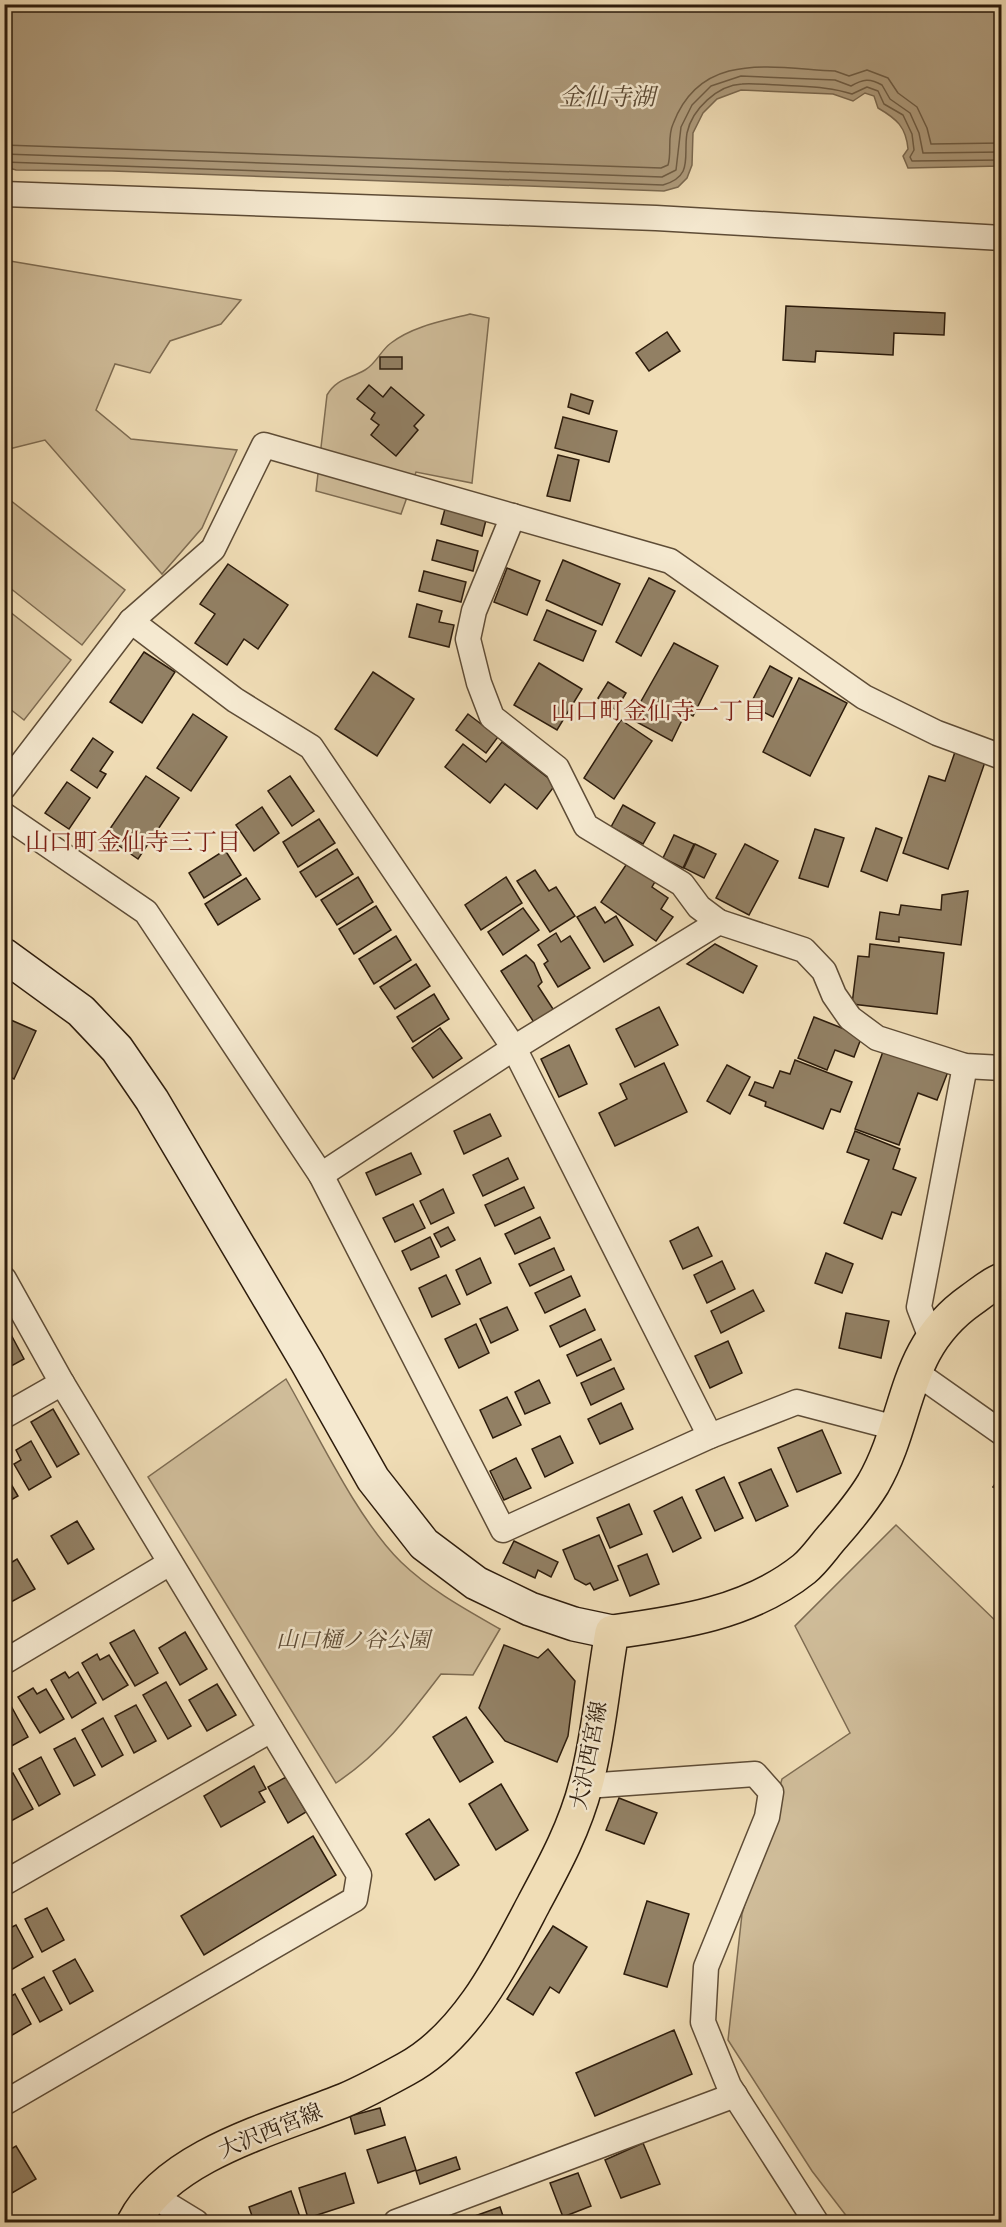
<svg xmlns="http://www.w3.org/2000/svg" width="1006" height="2227" viewBox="0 0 1006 2227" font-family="'IM FELL Double Pica','Noto Serif JP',serif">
<rect width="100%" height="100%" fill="#f0ddb6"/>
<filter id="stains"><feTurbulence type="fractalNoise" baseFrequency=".00333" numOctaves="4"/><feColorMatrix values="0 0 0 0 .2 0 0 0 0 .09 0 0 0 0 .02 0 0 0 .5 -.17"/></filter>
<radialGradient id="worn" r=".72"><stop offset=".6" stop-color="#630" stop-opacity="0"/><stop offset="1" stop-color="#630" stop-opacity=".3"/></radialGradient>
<g fill="#cfbc99" stroke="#7e6c52" stroke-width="1.5">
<polygon points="4,260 241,300 221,324 170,341 150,373 115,364 96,410 131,439 237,450 202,528 162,574 45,440 5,450"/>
<path d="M 470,314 L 489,318 L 472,483 L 416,472 L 401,514 L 316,491 L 327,395 C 337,378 350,379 365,370 C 376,364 381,350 391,343 C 413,326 443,321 470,314 Z"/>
<polygon points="10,500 125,590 82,645 5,584 5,507"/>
<polygon points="5,608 71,660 24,720 5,705"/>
<path d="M 286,1379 C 317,1433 357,1519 401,1562 C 430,1590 465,1609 500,1629 L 473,1675 L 441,1674 C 409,1716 381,1753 336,1783 L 148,1477 Z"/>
<polygon points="896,1525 1001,1626 1001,2222 851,2222 812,2171 728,2040 742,1914 782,1779 850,1733 795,1626"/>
</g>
<path fill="#ae9b7c" stroke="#7a684f" stroke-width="1.5" d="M 5,4 L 1001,5 L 1001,166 L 908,168 L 903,156 L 908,149 C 906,127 897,119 878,108 L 874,96 L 865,93 L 853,101 L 833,94 L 741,90 L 717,99 L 703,113 L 693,133 L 692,165 L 687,178 L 678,187 L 664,191 L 112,171 L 16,170 L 5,167 Z"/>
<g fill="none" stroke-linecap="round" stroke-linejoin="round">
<g stroke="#6e5c44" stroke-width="1.5">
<path d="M 4,145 L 661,168 L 668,165 C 672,152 667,137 673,124 C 701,50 772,68 835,71 L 849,76 L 867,70 L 888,78 L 898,93 L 917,107 L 927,128 L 931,144 L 1002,143"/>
<path d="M 4,154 L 662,177 L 676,170 L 681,127 L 692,105 L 711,86 L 741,76 L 835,80 L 851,86 C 863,79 870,78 882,85 L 890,99 L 910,113 L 919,133 L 923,153 L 1002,152"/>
<path d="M 4,162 L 663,185 C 694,176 683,157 687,133 C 692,109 718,85 742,84 C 754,83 767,85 779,85 C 804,87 828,86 852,94 L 867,87 L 878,91 L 884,104 L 903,115 L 912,134 L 914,150 L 910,157 L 912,161 L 1002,160"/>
</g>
</g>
<g fill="#928064" stroke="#2d1c0c" stroke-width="1.5">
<polygon points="786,306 945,313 944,335 894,333 893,355 816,351 815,362 783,360"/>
<polygon points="667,332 680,351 649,371 636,353"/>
<rect x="380" y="357" width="22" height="12"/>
<polygon points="369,385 383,397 391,387 424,415 414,426 418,430 396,456 371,435 379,425 371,419 375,413 357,399"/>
<polygon points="571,394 593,401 589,414 568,407"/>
<polygon points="563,417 617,431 609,462 555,448"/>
<polygon points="558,455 579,460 570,501 547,496"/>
<polygon points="446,505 487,516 482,536 441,524"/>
<polygon points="437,540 478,551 473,571 432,560"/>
<polygon points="563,560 620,584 602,625 546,600"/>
<polygon points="228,564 288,605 258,649 244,639 227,665 195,643 215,614 200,604"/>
<polygon points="507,568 540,581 527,615 494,602"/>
<polygon points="424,571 466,582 461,602 419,591"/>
<polygon points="649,578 675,591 641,656 616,642"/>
<polygon points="417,604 442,611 439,622 454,625 449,647 409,637"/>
<polygon points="547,610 596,631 583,661 534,640"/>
<polygon points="674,643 718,666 693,716 686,712 672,741 631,719"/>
<polygon points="144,652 175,672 142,723 110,702"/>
<polygon points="539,663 582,689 557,730 514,705"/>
<polygon points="770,666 792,678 773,717 750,705"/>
<polygon points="373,672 414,699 377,756 335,729"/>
<polygon points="799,678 847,703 810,776 763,752"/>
<polygon points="608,682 626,693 616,710 598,698"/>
<polygon points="193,714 227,737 191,791 157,768"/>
<polygon points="468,714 498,737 486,753 456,730"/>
<polygon points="621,720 652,741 614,799 584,778"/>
<polygon points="93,738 113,752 100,771 106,774 97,788 71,770"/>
<polygon points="502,742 556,784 537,809 505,784 490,803 445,767 463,744 486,762"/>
<polygon points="955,752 985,762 948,869 903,853 929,776 945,781"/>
<polygon points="146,776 179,798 138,859 105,836"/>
<polygon points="290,776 314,811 292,826 268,791"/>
<polygon points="67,782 90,798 69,829 45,813"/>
<polygon points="623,805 655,823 643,844 611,827"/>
<polygon points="262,807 279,833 254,851 236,825"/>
<polygon points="319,819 335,843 298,867 283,842"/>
<polygon points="876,828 902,838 887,881 861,871"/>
<polygon points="815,829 844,838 828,887 799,878"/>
<polygon points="674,835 694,844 683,868 663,858"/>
<polygon points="695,844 716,854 704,878 684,868"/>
<polygon points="745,844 778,861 749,915 716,898"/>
<polygon points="337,849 353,874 316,897 300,872"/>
<polygon points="225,850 241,875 204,898 189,873"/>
<polygon points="628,862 656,880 652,887 668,898 661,909 673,917 656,941 601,902"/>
<polygon points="535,870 549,891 556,887 575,916 550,932 517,881"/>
<polygon points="358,877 373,902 337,925 321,900"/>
<polygon points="506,877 522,903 481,930 465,905"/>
<polygon points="246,878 260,899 218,925 205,904"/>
<polygon points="968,891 961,945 899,937 899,942 876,939 880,912 899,915 901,905 941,910 942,895"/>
<polygon points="376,906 391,930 354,954 339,929"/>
<polygon points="595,907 605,923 616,916 633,945 604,962 577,917"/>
<polygon points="523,908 539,930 503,955 488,932"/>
<polygon points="556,933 561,942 570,936 590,968 558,987 544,964 548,961 538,945"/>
<polygon points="396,936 411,960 374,984 359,959"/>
<polygon points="715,944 757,966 743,993 687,964"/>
<polygon points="870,944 944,953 937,1014 852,1004 858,956 869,957"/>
<polygon points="526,955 534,963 542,982 538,986 555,1012 535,1024 501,971"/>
<polygon points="416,964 430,986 395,1009 380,987"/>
<polygon points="434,994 449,1019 413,1042 397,1017"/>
<polygon points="659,1007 678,1045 635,1067 616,1029"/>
<polygon points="4,1017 36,1031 14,1079 4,1074"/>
<polygon points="814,1017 862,1036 854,1057 835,1050 827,1070 798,1058"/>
<polygon points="440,1028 462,1058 433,1078 412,1048"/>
<polygon points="569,1045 587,1084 559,1097 541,1059"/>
<polygon points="885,1046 949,1069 937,1100 918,1093 899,1145 855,1129"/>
<polygon points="795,1060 852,1082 840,1112 831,1109 823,1129 765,1106 766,1102 749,1095 755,1082 773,1088 780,1071 790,1074"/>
<polygon points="664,1063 687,1112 615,1146 599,1113 627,1099 620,1084"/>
<polygon points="727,1065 750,1077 730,1114 707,1101"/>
<polygon points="490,1114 501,1136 464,1154 454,1131"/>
<polygon points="855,1131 900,1149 893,1169 916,1178 901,1215 892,1212 882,1239 844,1223 869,1160 847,1152"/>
<polygon points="411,1153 421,1174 376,1195 366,1173"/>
<polygon points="508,1158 518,1179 483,1196 473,1175"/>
<polygon points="524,1187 534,1208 495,1226 485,1205"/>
<polygon points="443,1189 454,1213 431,1224 420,1201"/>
<polygon points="413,1204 425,1228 395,1242 383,1218"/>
<polygon points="540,1217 550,1238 515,1254 505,1234"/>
<polygon points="448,1227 455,1240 441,1247 434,1234"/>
<polygon points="698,1227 712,1256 683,1269 670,1241"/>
<polygon points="430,1237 439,1257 411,1270 402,1251"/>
<polygon points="554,1248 564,1270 530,1286 519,1264"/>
<polygon points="826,1253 853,1264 842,1293 815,1283"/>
<polygon points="480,1258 491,1283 467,1295 456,1270"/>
<polygon points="722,1261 735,1289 707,1303 694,1275"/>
<polygon points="446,1275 460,1304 432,1317 419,1288"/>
<polygon points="571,1276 580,1296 545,1313 535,1293"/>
<polygon points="753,1290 764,1311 721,1333 711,1311"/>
<polygon points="507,1307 518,1330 491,1343 480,1319"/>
<polygon points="585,1309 595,1330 560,1347 550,1326"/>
<polygon points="846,1313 889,1321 881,1358 839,1348"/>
<polygon points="476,1324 489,1353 459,1368 445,1339"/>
<polygon points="8,1329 24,1359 4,1370 4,1331"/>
<polygon points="601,1339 611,1360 577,1376 567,1355"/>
<polygon points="728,1341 742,1373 710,1388 695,1356"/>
<polygon points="614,1368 624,1389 591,1405 581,1383"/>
<polygon points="539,1380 550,1403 525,1414 515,1392"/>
<polygon points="507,1397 521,1425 493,1438 480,1410"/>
<polygon points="621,1403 633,1429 600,1444 588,1419"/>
<polygon points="53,1409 79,1454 57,1467 31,1422"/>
<polygon points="822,1430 841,1473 797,1492 778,1448"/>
<polygon points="560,1436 573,1463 545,1477 532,1449"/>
<polygon points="31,1441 51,1477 29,1490 14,1464 21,1460 16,1450"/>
<polygon points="516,1458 531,1488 504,1500 490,1471"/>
<polygon points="771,1469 788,1506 756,1521 739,1483"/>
<polygon points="4,1472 18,1496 4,1504"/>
<polygon points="1002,1473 1002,1492 993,1487"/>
<polygon points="724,1477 743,1518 715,1531 696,1490"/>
<polygon points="682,1497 701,1538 673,1552 654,1511"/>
<polygon points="629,1504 642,1534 610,1548 597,1518"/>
<polygon points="77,1521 94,1549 68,1564 51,1536"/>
<polygon points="599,1535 618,1580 594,1590 590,1583 586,1585 575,1579 563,1550"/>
<polygon points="514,1541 558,1562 551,1577 538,1570 535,1578 503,1563"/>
<polygon points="647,1554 659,1584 630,1596 618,1566"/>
<polygon points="17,1559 35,1589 11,1602 4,1590 4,1567"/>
<polygon points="134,1630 158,1673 135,1686 110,1643"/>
<polygon points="185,1632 207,1669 180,1685 159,1648"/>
<polygon points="504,1645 538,1658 548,1649 575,1681 568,1736 557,1762 505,1741 479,1708"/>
<polygon points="97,1654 100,1660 109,1655 128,1685 103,1700 82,1663"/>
<polygon points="65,1672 69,1678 78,1672 96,1703 72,1718 51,1680"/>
<polygon points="166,1682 191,1726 168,1739 143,1695"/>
<polygon points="217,1684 236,1715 207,1731 189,1700"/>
<polygon points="33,1688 37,1694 46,1689 64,1719 40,1733 18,1697"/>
<polygon points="10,1704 28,1737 6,1749 4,1707"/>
<polygon points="136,1705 156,1741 134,1753 115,1716"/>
<polygon points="466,1717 493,1762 460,1782 433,1737"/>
<polygon points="103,1718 123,1755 102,1767 82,1730"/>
<polygon points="75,1738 95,1775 74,1786 54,1749"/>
<polygon points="41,1757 60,1794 39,1806 19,1769"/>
<polygon points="254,1766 266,1789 259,1792 265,1802 221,1827 204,1796"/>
<polygon points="13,1773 33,1809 11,1821 4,1808 4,1777"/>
<polygon points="286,1777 306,1812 288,1823 268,1787"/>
<polygon points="501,1784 528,1830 496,1850 469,1804"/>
<polygon points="619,1798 657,1813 644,1844 606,1830"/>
<polygon points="429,1819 459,1865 435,1880 406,1834"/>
<polygon points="313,1836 336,1875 204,1955 181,1916"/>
<polygon points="647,1901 689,1914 667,1987 624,1974"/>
<polygon points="47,1908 64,1940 42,1952 25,1919"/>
<polygon points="16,1925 33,1957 11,1970 4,1958 4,1931"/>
<polygon points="553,1926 587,1947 559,1993 550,1987 533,2015 507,1999"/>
<polygon points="75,1959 93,1991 70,2004 53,1971"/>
<polygon points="44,1977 62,2010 40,2022 22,1989"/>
<polygon points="15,1994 31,2024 9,2037 4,2029 4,2000"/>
<polygon points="674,2030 692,2074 595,2116 576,2073"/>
<polygon points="380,2108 385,2125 355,2134 350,2116"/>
<polygon points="405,2137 416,2170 378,2183 367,2150"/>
<polygon points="643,2143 660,2184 621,2198 605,2160"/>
<polygon points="16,2146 36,2179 12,2193 4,2180 4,2153"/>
<polygon points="456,2157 460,2169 420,2184 416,2171"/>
<polygon points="345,2173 354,2203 308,2218 299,2188"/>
<polygon points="578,2173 591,2206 563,2217 550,2183"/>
<polygon points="291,2191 301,2220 293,2222 254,2222 249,2207"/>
<polygon points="500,2207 505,2222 458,2222"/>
</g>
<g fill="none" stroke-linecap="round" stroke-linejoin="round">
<g stroke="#5e4c36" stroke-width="27">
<g id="street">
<polyline points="4,194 656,218 1002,238"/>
<polyline points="513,516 474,611 468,639 479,683 492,717 557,768 586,826 682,884 699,907 719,922 804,950 824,971 834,995 850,1018 877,1038 965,1066 1002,1068"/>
<polyline points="131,621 213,549 264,445 670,561 864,697 937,733 1002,757"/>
<polyline points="4,787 131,621 235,700 311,747 514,1048 710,1436"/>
<polyline points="4,815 146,912 321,1175 503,1530 710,1436 797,1402 896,1428"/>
<polyline points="321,1175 514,1048 719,922"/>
<polyline points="4,1279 62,1383 359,1875 355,1899 4,2103"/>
<polyline points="931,1338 919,1307 965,1066"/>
<polyline points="914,1371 1002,1433"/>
<polyline points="4,1416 62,1383"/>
<polyline points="4,1662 170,1563"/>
<polyline points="586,1786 755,1774 771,1792 767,1817 706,1967 703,2022 729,2086 816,2222"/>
<polyline points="4,1883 271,1730"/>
<polyline points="155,2197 196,2222"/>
<polyline points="396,2222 735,2095"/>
</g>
</g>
<g stroke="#2d1c0c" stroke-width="36">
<polyline id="secondary" points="4,955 81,1011 117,1049 152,1100 307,1362 373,1479 424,1544 476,1583 530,1609 574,1624 612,1632"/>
</g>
<g stroke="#2d1c0c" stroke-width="36">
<path id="primary" d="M 134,2222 C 169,2154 279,2127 345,2100 C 366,2091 386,2080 406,2069 C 467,2036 503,1962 534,1903 C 555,1864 575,1827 586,1784 C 599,1736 603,1681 612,1632 C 679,1623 749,1613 804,1569 C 815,1560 824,1546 834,1535 C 848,1519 862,1502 873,1484 C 911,1418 901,1349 971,1300 C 981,1293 991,1284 1002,1280"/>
</g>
<use href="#street" stroke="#f5e9d0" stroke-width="24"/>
<use href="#secondary" stroke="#f5e9d0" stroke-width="33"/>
<use href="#primary" stroke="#f0ddb6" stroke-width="33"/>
</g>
<g text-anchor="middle" stroke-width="5" stroke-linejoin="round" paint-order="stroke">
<g font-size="22" font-style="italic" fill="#5e4c36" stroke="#f5e9d0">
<text x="353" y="1647">山口樋ノ谷公園</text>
</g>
<g font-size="22" fill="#2d1c0c" stroke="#f5e9d0">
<text transform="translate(588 1755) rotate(-79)" y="8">大沢西宮線</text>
<text transform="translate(270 2130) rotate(-22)" y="8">大沢西宮線</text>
</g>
<g font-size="24" font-style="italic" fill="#5a4833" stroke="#f5e9d0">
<text x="607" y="105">金仙寺湖</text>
</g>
<g font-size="24" fill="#7a1f14" stroke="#f5e9d0">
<text x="659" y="719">山口町金仙寺一丁目</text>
<text x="133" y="850">山口町金仙寺三丁目</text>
</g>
</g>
<rect width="1006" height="2227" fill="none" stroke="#f0ddb6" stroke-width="24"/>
<rect x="6" y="6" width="994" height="2215" fill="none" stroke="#2d1c0c" stroke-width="3"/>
<rect x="12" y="12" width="982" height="2203" fill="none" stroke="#2d1c0c" stroke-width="1.5"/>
<rect width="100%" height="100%" filter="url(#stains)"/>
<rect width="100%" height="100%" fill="url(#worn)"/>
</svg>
